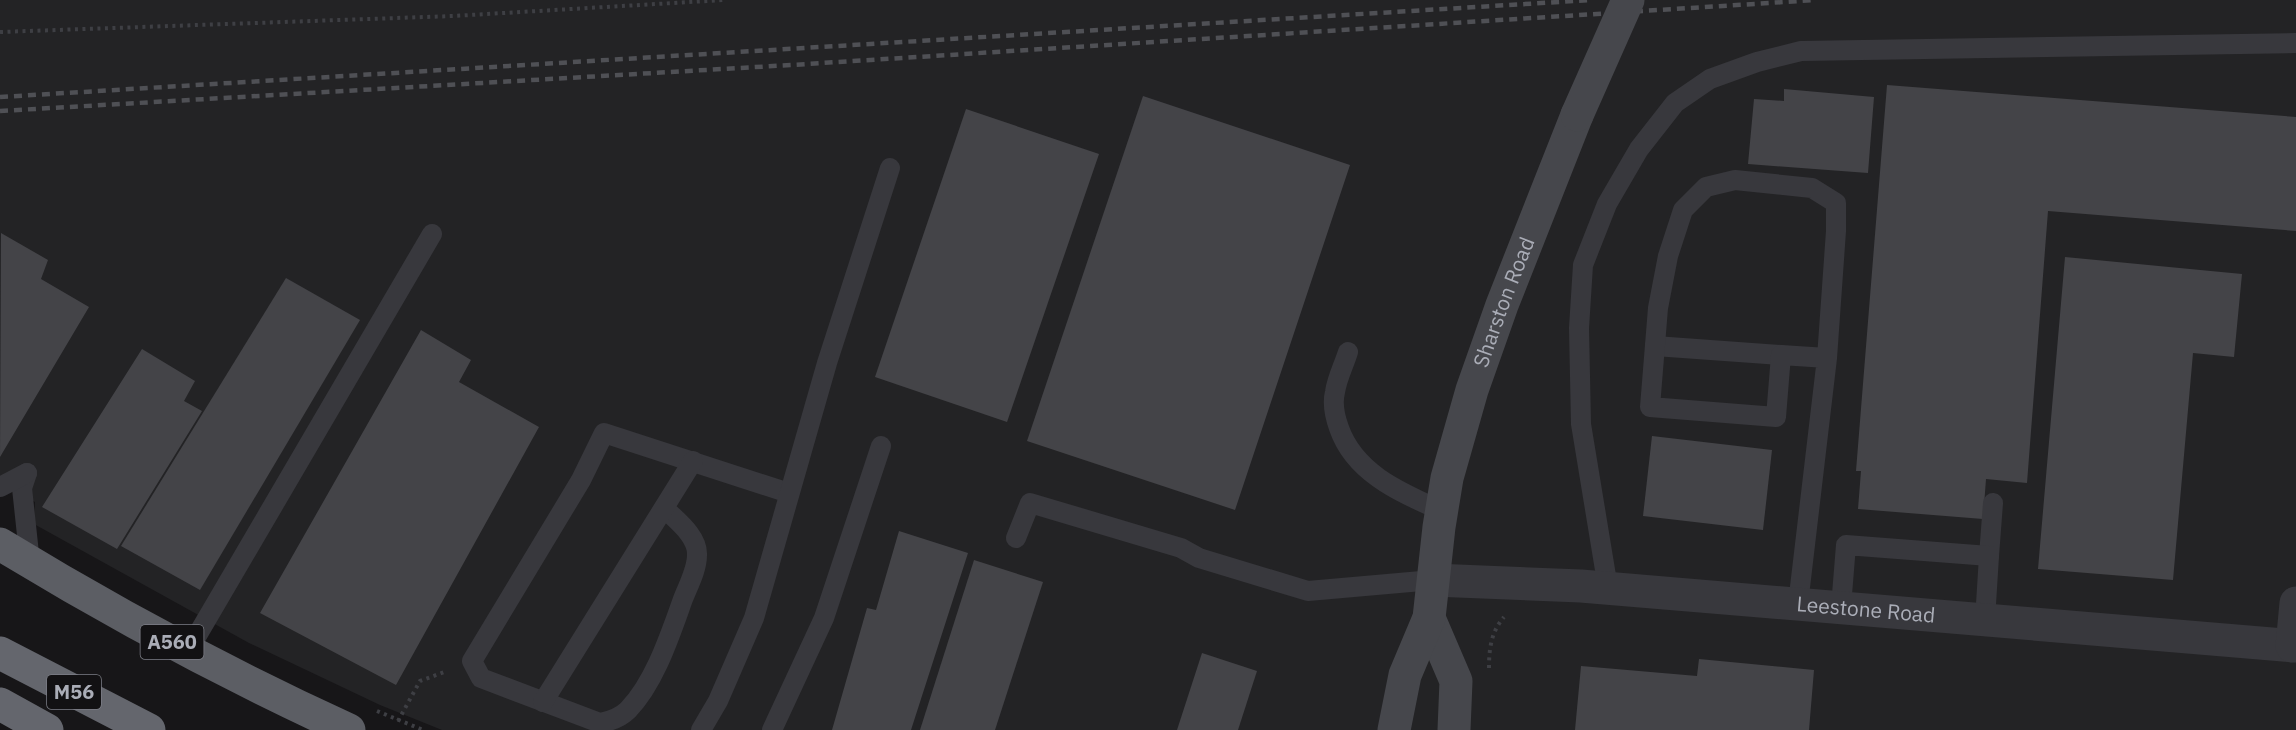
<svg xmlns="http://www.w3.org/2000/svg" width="2296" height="730" viewBox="0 0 2296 730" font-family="'IBM Plex Sans',sans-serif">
<rect width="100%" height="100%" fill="#171618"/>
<polygon fill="#232325" points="0,0 2296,0 2296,730 442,730 380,705 249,643 34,524 35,502 0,482"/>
<g fill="#444448">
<polygon points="1887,85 2296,117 2296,231 2048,211 2027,483 1986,479 1983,519 1858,509 1861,471 1856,471"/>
<polygon points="1784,89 1874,97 1868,173 1748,164 1754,99 1784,101"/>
<polygon points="1143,96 1350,165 1235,510 1027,441"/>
<polygon points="966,109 1099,154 1007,422 875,377"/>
<polygon points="1,233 48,260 41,279 89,307 0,457"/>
<polygon points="2065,257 2242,274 2234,357 2193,353 2173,580 2038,569"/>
<polygon points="286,278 360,320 200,590 121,546"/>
<polygon points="421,330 471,360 459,382 539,427 396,685 260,613"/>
<polygon points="142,349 195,381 184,401 202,411 117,549 42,507"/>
<polygon points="1652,436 1772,450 1763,530 1643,516"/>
<polygon points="899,531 968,553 911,730 832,730 867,608 876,610"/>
<polygon points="974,560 1043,582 995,730 920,730"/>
<polygon points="1202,653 1257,671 1238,730 1177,730"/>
<polygon points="1699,659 1814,670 1809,730 1575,730 1581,666 1697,676"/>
</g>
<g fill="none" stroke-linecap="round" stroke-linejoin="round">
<g stroke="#3e3f44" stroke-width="4" stroke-dasharray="3 4.5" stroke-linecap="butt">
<polyline points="0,32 453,16 724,0"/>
<path d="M 1489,668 C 1489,649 1491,632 1504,617"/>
<polyline points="377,711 423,730"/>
<polyline points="398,721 420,681 447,671"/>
</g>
<g stroke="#38383d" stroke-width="20">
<polyline points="1655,346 1781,355"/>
<path d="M 1348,352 C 1344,365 1337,378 1335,392 C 1332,404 1335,417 1339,428 C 1355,474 1402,493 1442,511"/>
<polyline points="27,473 22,488 30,563"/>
<polyline points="0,487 27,473"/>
<path d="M 664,508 C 676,520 698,536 697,555 C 697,570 688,586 683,599 C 670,635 655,682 628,710 C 620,718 611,721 600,723 L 481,678 L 472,661 L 581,480 L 604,433 L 789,493"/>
<polyline points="1016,538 1030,503 1181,548 1199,558 1308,591 1433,580"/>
<polyline points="1989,556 1993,503"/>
<polyline points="1608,588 1581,424 1579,328 1583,265 1607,204 1639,149 1675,103 1710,79 1757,62 1801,51 2296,43"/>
<polyline points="1798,604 1827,358 1836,231 1836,203 1812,188 1735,180 1706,187 1683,210 1668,256 1658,308 1650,407 1776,417 1781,355 1827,358"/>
<polyline points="1841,607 1846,545 1989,556 1985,620"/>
<polyline points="188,651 432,234"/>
<polyline points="543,702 693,461"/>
<polyline points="701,730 718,701 754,618 827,363 890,168"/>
<polyline points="772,730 824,618 881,446"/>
</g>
<g stroke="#38383d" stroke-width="33">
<path id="s1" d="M 1433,580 L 1581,586 L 2296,646"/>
<polyline points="2292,646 2296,603"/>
</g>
<g stroke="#46474c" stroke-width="33">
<polyline points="1429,618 1456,681 1454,730"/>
<path id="s2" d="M 1394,730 L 1405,675 L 1429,618 L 1439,527 L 1447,478 L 1472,390 L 1502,305 L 1577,115"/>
</g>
<path stroke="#5c5e64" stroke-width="33" d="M 0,544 C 113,613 229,675 349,730"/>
<g stroke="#64666d" stroke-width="33">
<polyline points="0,653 149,730"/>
<polyline points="0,704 47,730"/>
</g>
<g stroke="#4f5055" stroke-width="4.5" stroke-dasharray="8 6" stroke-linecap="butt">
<polyline points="0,97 1591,0"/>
<polyline points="0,111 791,65 1816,0"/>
</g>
<polyline stroke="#46474c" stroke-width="33" points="1577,115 1628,0"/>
</g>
<g text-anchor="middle" stroke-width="6" stroke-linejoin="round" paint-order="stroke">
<g fill="#121113" stroke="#7c7e86" stroke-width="1.5">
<rect x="140.5" y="625" width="63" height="34" rx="4.5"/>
<rect x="47" y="675" width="54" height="34" rx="4.5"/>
</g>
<g font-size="20" font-weight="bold" fill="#aaadb7">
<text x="172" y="649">A560</text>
<text x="74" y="699">M56</text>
</g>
<g font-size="21" fill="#aaadb7" stroke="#121113">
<text dy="7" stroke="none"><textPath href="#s2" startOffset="444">Sharston Road</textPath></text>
<text dy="7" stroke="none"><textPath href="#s1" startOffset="434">Leestone Road</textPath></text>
</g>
</g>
</svg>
